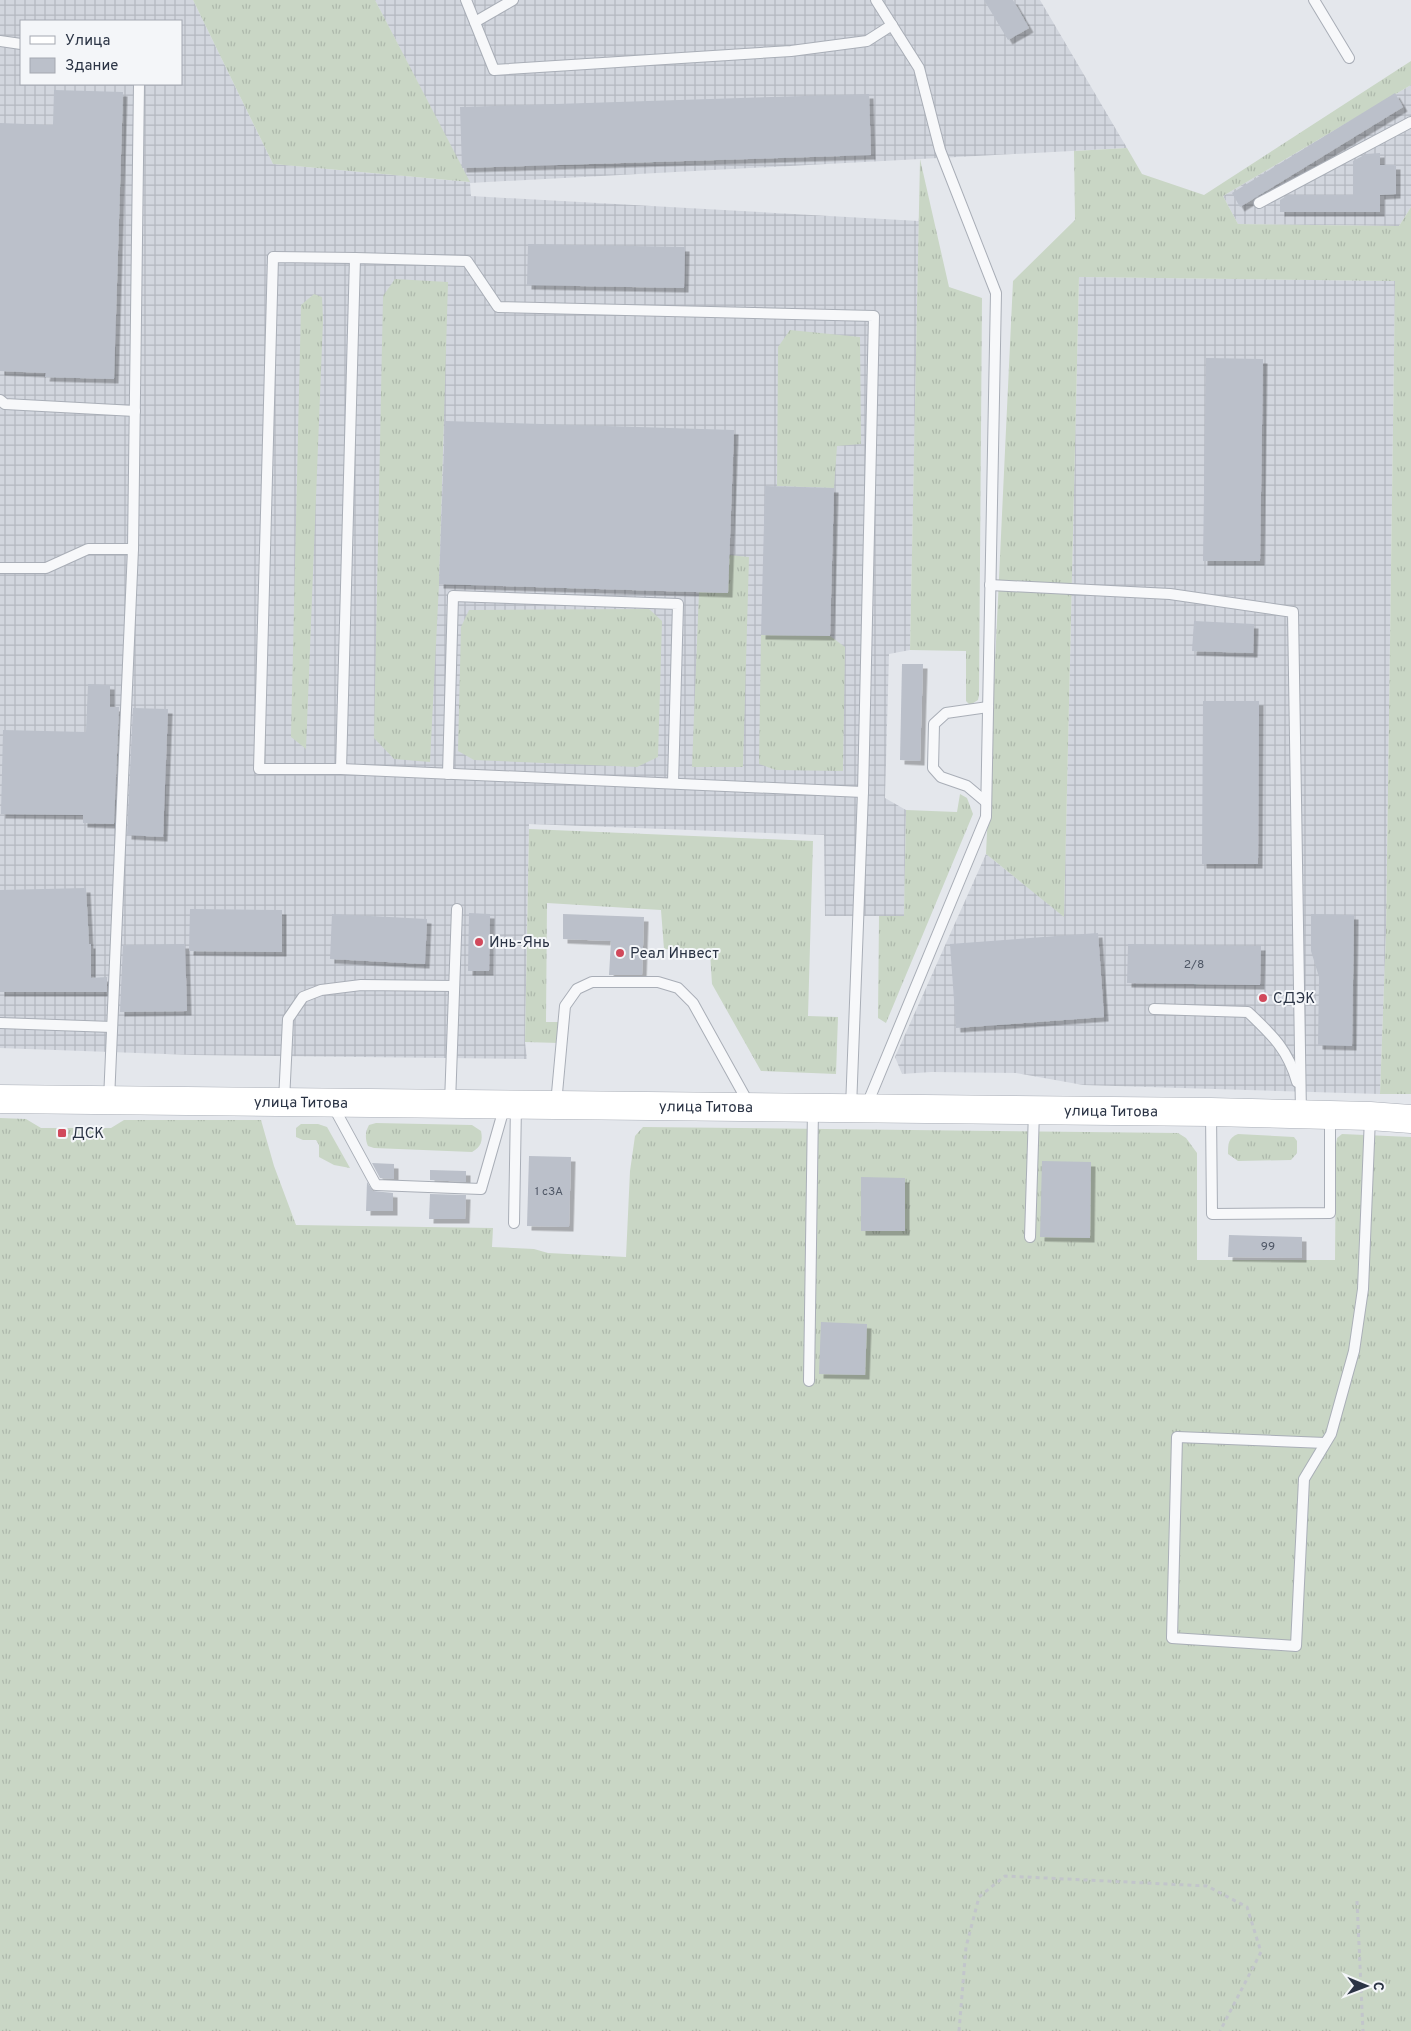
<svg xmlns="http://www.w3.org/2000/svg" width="1411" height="2031" viewBox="0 0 1411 2031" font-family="Overpass,sans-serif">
<defs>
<pattern id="industrial-grid" width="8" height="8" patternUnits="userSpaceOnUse" patternTransform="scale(1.25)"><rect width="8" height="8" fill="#d2d6de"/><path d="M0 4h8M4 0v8" fill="none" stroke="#b4b8c0"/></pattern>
<pattern id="grass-tufts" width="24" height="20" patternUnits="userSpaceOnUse" patternTransform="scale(1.25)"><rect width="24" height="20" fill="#c9d6c5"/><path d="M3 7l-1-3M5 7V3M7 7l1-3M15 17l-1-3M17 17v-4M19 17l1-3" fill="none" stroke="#adb8ab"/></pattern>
<filter id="shadow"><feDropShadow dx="4.5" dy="4.5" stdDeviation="0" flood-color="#0004"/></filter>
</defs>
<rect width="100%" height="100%" fill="#e4e7ec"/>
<g fill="url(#industrial-grid)" fill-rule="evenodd">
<path d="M 0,0 L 193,0 L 273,164 L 469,182 L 375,0 L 1040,0 L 1127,148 L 470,183 L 471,196 L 919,221 L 910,650 L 889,654 L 885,798 L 906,810 L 904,916 L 825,916 L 824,835 L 529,824 L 525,1042 L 527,1059 L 193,1055 L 0,1048 ZM 21,21 L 181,21 L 181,84 L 21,84 Z"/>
<polygon points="1411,85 1411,207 1399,226 1238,224 1223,196"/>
<polygon points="1079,277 1395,281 1386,932 1380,1094 1083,1085 1016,1073 931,1072 902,1074 895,1057 986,854 1064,916"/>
</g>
<g fill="url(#grass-tufts)">
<polygon points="193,0 375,0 470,182 273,164"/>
<polygon points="1411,61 1411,85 1223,196 1238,224 1399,226 1411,207 1411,1094 1380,1094 1386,932 1395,281 1079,277 1064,917 986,854 1013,281 1075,220 1074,151 1127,148 1142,174 1204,195"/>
<polygon points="920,159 949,287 982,298 979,695 978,700 970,705 966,701 966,651 910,650"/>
<polygon points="395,279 448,282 439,584 430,762 394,759 374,738 383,296"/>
<polygon points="314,294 322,297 323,320 306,749 291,737 301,305"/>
<polygon points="790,330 860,337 861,444 837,446 834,488 777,486 778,347"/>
<polygon points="729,555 749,557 743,767 692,767 699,592 728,593"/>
<polygon points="649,609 662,621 658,757 637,767 474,760 458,751 461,627 469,610"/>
<polygon points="761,635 830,636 845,647 843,771 776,770 759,764"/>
<polygon points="960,794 967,798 973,814 886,1023 878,1018 879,916 904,916 906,810 957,812"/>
<polygon points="529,829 813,841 808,1016 838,1017 836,1074 761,1071 712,984 710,952 664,949 661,910 547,903 546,1022 559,1022 559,1043 525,1042"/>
<polygon points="0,1118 26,1119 41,1128 111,1128 124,1120 261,1120 274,1166 296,1225 493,1228 492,1247 534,1249 548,1253 626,1257 630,1171 635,1136 643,1127 1178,1133 1186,1138 1197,1153 1197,1260 1335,1260 1336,1144 1337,1138 1342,1134 1411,1137 1411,2031 0,2031"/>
<path d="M 376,1123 L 472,1125 L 481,1131 C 483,1141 481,1147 472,1152 L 374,1148 L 368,1146 C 365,1139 365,1132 369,1125 Z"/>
<polygon points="301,1124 318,1124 327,1127 350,1168 334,1165 319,1157 319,1145 316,1140 303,1140 296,1137 296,1128"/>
<path d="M 1238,1134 L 1294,1137 L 1297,1141 L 1297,1153 L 1291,1160 L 1238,1161 L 1228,1154 C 1228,1144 1228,1138 1238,1134 Z"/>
</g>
<g fill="#bbc0ca" filter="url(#shadow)">
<polygon points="984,0 1013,0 1029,28 1008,40"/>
<polygon points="54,90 123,92 114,379 45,377 46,373 0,371 0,123 53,125"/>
<polygon points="1395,93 1403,107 1240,207 1232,193"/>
<polygon points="869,94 871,155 462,168 460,107"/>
<polygon points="1380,153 1380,165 1396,165 1396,194 1380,195 1380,212 1280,212 1280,200 1288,195 1353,195 1353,161 1366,154"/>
<polygon points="528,244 685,247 684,288 527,285"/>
<polygon points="1206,358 1263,359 1260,561 1203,561"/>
<polygon points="445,421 734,430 728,593 439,584"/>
<polygon points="765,486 834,488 830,636 761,635"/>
<polygon points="1194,621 1254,624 1253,653 1192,651"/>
<polygon points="902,664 923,664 920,761 900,760"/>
<polygon points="88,684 110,685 110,707 119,707 114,824 83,823 83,815 1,814 3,730 86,732"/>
<polygon points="1203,701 1259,701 1258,864 1202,864"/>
<polygon points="133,708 168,709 163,837 127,835"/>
<polygon points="86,888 89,944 91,944 91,978 107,977 107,992 0,992 0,890"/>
<polygon points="190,909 282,910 282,952 189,951"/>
<polygon points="469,913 490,914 489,971 468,971"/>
<polygon points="332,914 427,919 425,964 330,959"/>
<polygon points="563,914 644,917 642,975 609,975 611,941 563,939"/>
<polygon points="1311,914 1354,915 1352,1046 1318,1045 1319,977 1311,951"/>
<polygon points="1098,933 1104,1017 956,1028 950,944"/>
<polygon points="185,944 187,1011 120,1012 123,945"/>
<polygon points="1128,944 1261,946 1260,985 1127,983"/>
<polygon points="529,1156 571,1157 569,1227 527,1226"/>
<polygon points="1042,1161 1091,1162 1090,1238 1040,1237"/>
<polygon points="372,1163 394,1164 394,1179 380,1178"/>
<polygon points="430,1170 466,1171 466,1182 430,1180"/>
<polygon points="861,1177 905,1178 905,1231 861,1231"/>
<polygon points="367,1182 373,1191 393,1193 393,1211 366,1211"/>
<polygon points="430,1194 466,1195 465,1219 429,1219"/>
<polygon points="1229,1235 1302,1237 1302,1258 1228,1257"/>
<polygon points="821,1322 867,1324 865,1375 819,1374"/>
</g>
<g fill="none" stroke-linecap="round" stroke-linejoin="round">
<g stroke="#a9aeb7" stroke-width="12">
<g id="service">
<polyline points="466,0 494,70 791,51 867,41 892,25"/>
<polyline points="1314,0 1349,58"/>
<polyline points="475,22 513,0"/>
<polyline points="0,41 21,44"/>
<polyline points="1259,203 1411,122"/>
<polyline points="355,258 273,257 259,769 341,769 863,792"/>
<polyline points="0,400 5,404 135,411"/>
<polyline points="0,568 46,568 88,549 133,549"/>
<polyline points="990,585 1170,594 1293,612 1301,1114"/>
<polyline points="341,769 355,258 467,261 498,307 874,316 863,792 851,1108"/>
<polyline points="448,774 453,596 678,604 673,783"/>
<polyline points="986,802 967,786 941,777 933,768 934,724 946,713 988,707"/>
<path d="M 1154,1009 L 1248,1012 C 1271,1034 1288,1049 1297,1082"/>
<polyline points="0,1023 112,1027"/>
<polyline points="109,1100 133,549 139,84"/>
<polyline points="284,1101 288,1019 303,997 321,990 361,985 454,986"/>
<polyline points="450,1103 457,909"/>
<polyline points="556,1104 565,1006 577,989 592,982 658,982 678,988 693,1003 749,1104"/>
<polyline points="333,1106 376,1185 481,1189 505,1105"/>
<polyline points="866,1107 986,817 996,293 940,150 919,68 876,0"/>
<polyline points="1211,1113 1212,1214 1330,1213 1330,1117"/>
<polyline points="514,1223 516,1105"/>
<polyline points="1030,1237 1034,1111"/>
<polyline points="809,1381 813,1109"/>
<polyline points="1325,1443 1177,1437 1172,1638 1296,1646 1304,1479 1331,1434 1354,1351 1363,1289 1370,1117"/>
</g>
</g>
<g stroke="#a9aeb7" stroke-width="29">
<g id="secondary">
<path id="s1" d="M 0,1099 L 1211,1112 L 1370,1116 L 1411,1119"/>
</g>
</g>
<g stroke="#c2c5cb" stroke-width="3" stroke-dasharray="4 4" stroke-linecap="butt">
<polyline points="1357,1901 1363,2031"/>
<polyline points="959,2031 966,1947 979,1897 1005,1876 1207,1886 1247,1907 1261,1952 1220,2031"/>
</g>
<use href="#service" stroke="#f7f8fa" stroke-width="10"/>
<use href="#secondary" stroke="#fff" stroke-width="28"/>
</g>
<g fill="#d1495b" stroke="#f4f6f9" stroke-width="2">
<circle cx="479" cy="942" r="5"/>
<circle cx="620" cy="953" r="5"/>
<circle cx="1263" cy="998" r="5"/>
<rect x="57" y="1128" width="10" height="10" rx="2.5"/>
</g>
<g text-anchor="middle" stroke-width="4" stroke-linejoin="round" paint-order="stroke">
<g font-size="12" fill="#4f5766">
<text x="1194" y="968">2/8</text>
<text x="549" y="1195">1 с3А</text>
<text x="1268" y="1250">99</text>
</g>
<g font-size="15" fill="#2b3445" stroke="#f4f6f9" text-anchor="start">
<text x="489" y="947">Инь-Янь</text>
<text x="630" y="958">Реал Инвест</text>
<text x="1273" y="1003">СДЭК</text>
<text x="72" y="1138">ДСК</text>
</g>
<g font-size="15" fill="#2b3445" stroke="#f4f6f9">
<text dy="5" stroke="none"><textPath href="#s1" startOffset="301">улица Титова</textPath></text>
<text dy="5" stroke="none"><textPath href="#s1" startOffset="706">улица Титова</textPath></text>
<text dy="5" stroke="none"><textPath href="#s1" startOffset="1111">улица Титова</textPath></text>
</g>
</g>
<rect x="20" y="20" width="162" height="65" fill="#f4f6f9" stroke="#a4a8b1"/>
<rect x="30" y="36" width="25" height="8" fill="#ffffff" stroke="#a4a8b1"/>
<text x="65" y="45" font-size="15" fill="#2b3445">Улица</text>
<rect x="30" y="58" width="25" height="15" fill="#bbc0ca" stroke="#a4a8b1"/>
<text x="65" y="70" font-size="15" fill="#2b3445">Здание</text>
<g transform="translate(1366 1986) rotate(91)" stroke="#f4f6f9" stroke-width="4" paint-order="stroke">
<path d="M0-4L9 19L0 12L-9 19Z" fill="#2b3445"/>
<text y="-8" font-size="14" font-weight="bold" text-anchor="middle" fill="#2b3445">С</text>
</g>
</svg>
